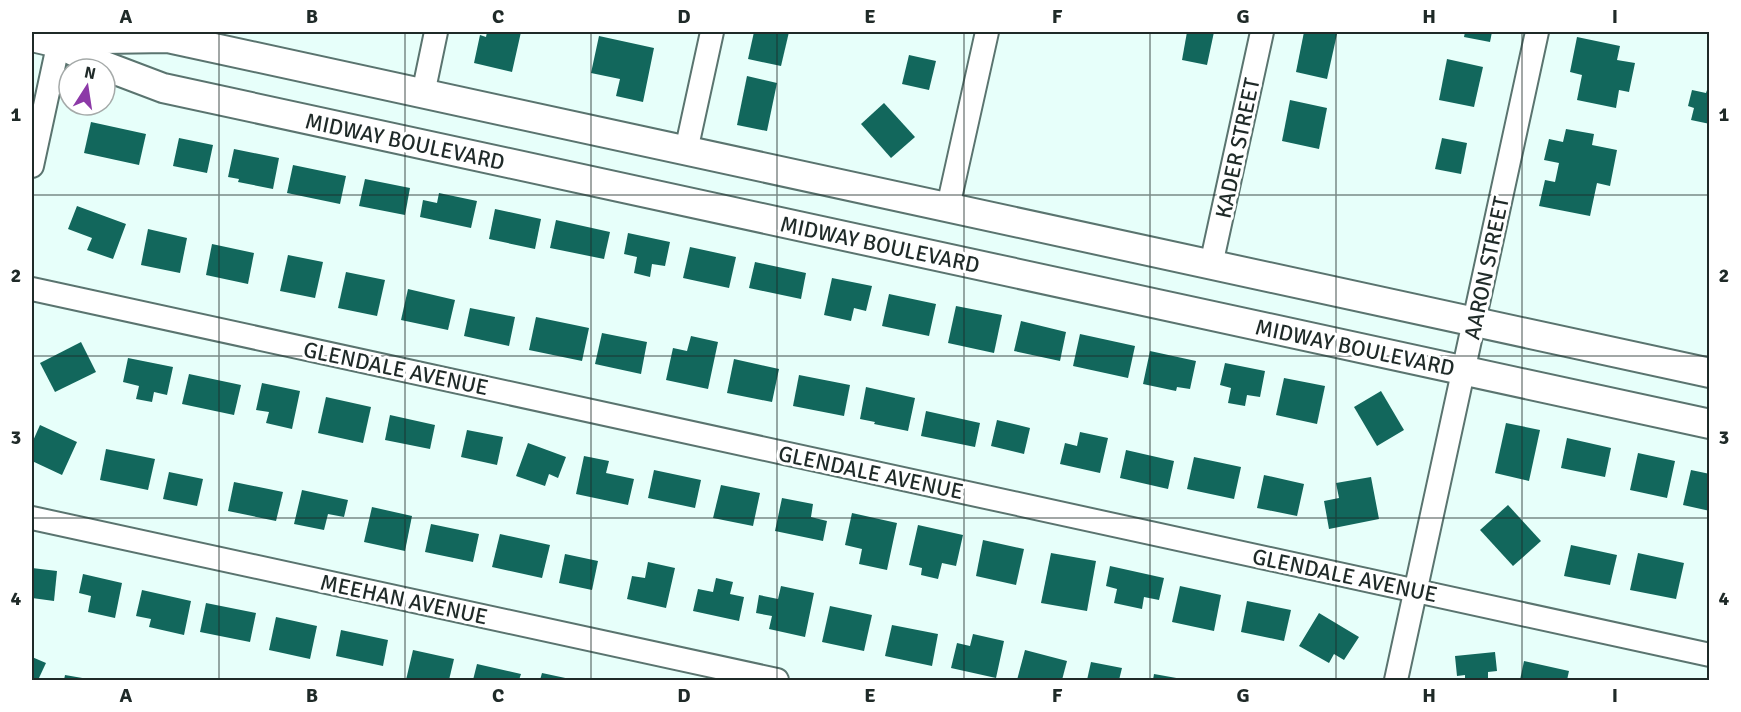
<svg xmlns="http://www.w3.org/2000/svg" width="1741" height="712" viewBox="0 0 1741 712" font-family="Signika,sans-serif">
<rect width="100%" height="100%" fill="#e7fffa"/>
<g fill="#12675c">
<polygon points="487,32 521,32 512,72 474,63 480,35 486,37"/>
<polygon points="754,32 789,32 781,66 748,59"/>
<polygon points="1187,32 1214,32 1207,65 1182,60"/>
<polygon points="1304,32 1327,32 1337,34 1327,79 1296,72"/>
<polygon points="1465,32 1492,32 1490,42 1464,37"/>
<polygon points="599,36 654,48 643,102 616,96 620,79 591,73"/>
<polygon points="1577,37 1620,46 1617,60 1635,63 1629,92 1619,90 1616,108 1577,100 1582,75 1570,72"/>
<polygon points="909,55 936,61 929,90 902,84"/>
<polygon points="1447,59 1483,67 1474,107 1439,100"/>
<polygon points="747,76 777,83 767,131 737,125"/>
<polygon points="1709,84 1710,84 1710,124 1691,120 1694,108 1688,106 1692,90 1706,93"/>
<polygon points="1290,100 1327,108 1319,149 1282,141"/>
<polygon points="884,103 915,137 891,158 861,124"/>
<polygon points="91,122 146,134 139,165 84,153"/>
<polygon points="1566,129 1594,134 1592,145 1617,150 1610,186 1597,183 1590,216 1539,206 1545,180 1555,182 1559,163 1544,160 1549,139 1563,142"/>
<polygon points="179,138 213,145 207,173 173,166"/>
<polygon points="1442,138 1467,143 1461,174 1435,169"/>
<polygon points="234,149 279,158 273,189 238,182 239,179 228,177"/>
<polygon points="293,165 346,176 340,204 287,193"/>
<polygon points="365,179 410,188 405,215 359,206"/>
<polygon points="439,193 477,201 471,228 420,217 423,200 437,203"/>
<polygon points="77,206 126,224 113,259 87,250 92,238 68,229"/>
<polygon points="495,209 541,219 535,249 489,239"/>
<polygon points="556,220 610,232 604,259 550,248"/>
<polygon points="148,229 187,238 180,273 141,265"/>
<polygon points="628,233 670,242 665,266 652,264 650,277 634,273 637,257 624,254"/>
<polygon points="212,244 254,253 248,284 206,275"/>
<polygon points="690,247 736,257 729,288 683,278"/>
<polygon points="288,255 323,262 315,298 280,291"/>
<polygon points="755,262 806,273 801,299 749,288"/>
<polygon points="346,272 385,280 377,316 338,308"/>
<polygon points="832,278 872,286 866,311 854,308 851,321 824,315"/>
<polygon points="408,289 455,300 448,330 401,320"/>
<polygon points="889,294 936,304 929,336 882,326"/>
<polygon points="956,306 1002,315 994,353 948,343"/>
<polygon points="470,308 515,317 509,346 464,336"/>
<polygon points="536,317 589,328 582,361 529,350"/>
<polygon points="1021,321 1066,332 1060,361 1014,351"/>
<polygon points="602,333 647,342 641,374 595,364"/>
<polygon points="1080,334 1135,346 1128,378 1073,366"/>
<polygon points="691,336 718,342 708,389 666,380 673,348 687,351"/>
<polygon points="81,342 96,372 55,392 40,363"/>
<polygon points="1150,351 1196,361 1190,389 1177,387 1176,391 1143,384"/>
<polygon points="128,358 173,367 167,395 154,392 152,402 136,399 139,386 123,382"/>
<polygon points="734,359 779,369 772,402 727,393"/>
<polygon points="1225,363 1265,371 1260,397 1247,395 1245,406 1228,403 1231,388 1220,385"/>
<polygon points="189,374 241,385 234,415 182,404"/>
<polygon points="799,375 850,385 844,416 793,406"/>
<polygon points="1284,378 1325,386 1317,424 1276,415"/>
<polygon points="262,383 300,391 292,429 266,423 269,412 256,410"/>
<polygon points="866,387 915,398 908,431 874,424 875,422 860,419"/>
<polygon points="1381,391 1404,430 1377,446 1354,407"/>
<polygon points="326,397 371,407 363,443 318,433"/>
<polygon points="926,411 980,423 975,447 921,436"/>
<polygon points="390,415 435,425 430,449 385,440"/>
<polygon points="997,420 1030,428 1024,454 991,446"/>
<polygon points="1506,423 1540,430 1529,481 1495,473"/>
<polygon points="40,425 77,442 62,475 32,461 32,443"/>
<polygon points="467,430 503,437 497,465 461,457"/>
<polygon points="1080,432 1108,438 1100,473 1060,464 1065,443 1077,446"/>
<polygon points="1567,438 1611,448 1605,477 1561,468"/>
<polygon points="528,443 566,457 558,478 549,474 545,486 516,476"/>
<polygon points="106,449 155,459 148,490 100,480"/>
<polygon points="1126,450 1174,461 1168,489 1120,478"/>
<polygon points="1638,453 1675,461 1667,498 1630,490"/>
<polygon points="584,456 609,461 606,473 634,479 628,505 576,494"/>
<polygon points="1194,457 1241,467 1234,499 1187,489"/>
<polygon points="654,470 701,480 695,508 648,498"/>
<polygon points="1691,470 1710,474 1710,511 1683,505"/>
<polygon points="169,472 203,479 197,506 163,499"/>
<polygon points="1264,475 1304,484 1297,516 1257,508"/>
<polygon points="1371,477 1379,519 1329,529 1324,501 1339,498 1336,483"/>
<polygon points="234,482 283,492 276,521 228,511"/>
<polygon points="721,485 760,493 753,526 713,518"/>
<polygon points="302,490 348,500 344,517 328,514 324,530 294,524"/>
<polygon points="782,498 813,504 811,517 827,521 823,541 775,531"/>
<polygon points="1508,505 1541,541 1513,566 1480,530"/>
<polygon points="372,507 412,516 405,551 364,542"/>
<polygon points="852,513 897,523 887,570 859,564 862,549 845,545"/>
<polygon points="431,524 479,534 473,562 425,552"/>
<polygon points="918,525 963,535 956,566 942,563 938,579 921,575 922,568 909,565"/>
<polygon points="500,534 550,545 542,578 492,567"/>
<polygon points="983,540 1024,549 1016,585 976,576"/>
<polygon points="1571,545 1617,555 1610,585 1564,576"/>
<polygon points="1051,553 1096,561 1087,611 1041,603"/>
<polygon points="1638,553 1684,563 1676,599 1630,590"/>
<polygon points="565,554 598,561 592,590 559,583"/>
<polygon points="648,562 675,568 666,608 627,599 632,576 645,578"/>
<polygon points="1110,566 1164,578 1159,600 1144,597 1142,609 1114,603 1117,589 1106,586"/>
<polygon points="32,568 57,571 54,601 32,598"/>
<polygon points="83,574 122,583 115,618 88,612 91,596 79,593"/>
<polygon points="716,578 733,582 730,594 744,597 739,621 693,611 698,589 713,592"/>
<polygon points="781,586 814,593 805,637 769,629 772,616 756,613 759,595 778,599"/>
<polygon points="1180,586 1221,595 1214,631 1172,622"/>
<polygon points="142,590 191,601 184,635 149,627 151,619 136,616"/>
<polygon points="1247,601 1291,610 1284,641 1241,632"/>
<polygon points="206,603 256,613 250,642 200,632"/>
<polygon points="830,606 872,615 864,651 822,642"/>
<polygon points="1319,613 1359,637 1344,660 1334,654 1329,663 1299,646"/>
<polygon points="276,617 317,626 310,659 269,650"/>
<polygon points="892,625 938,634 932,666 885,656"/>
<polygon points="341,630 388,640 383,666 336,656"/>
<polygon points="973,634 1004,641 996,678 951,668 957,643 970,646"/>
<polygon points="413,650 454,659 449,680 406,680"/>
<polygon points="1025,650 1067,661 1062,680 1017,680"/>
<polygon points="1495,652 1497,671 1488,672 1488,680 1465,680 1465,675 1457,676 1455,656"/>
<polygon points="32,657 46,663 38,680 32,680"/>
<polygon points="1524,661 1569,671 1567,680 1520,680"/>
<polygon points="1091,662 1122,668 1119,680 1087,680"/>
<polygon points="477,664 521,674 519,680 473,680"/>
<polygon points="542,673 570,679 570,680 540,680"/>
<polygon points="1154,674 1182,679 1181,680 1153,680"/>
<polygon points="65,675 88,679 88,680 64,680"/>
</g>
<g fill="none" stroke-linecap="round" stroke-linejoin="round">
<g stroke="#5a746f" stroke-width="26">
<g id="minor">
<polyline points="423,94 436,32"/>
<polyline points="686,151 712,32"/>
<polyline points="32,166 61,32"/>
<polyline points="948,207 987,32"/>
<polyline points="1211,265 1262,32"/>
<polyline points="32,289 1710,655"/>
<polyline points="32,518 777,680"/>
<polyline points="1396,680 1537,32"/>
</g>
</g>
<g stroke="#5a746f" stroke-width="32">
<g id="tertiary">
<polyline points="32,37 58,43 97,63 163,88 1710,424"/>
<polyline points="58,43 102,39 168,38 1710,373"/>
</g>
</g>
<use href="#minor" stroke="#fff" stroke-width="22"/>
<use href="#tertiary" stroke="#fff" stroke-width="28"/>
</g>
<path fill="none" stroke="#1f2a28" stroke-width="1.5" stroke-opacity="0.55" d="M 219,32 L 219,680M 405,32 L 405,680M 591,32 L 591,680M 777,32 L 777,680M 964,32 L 964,680M 1150,32 L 1150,680M 1336,32 L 1336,680M 1522,32 L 1522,680M 32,195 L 1710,195M 32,356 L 1710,356M 32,518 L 1710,518"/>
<g text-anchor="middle" stroke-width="6" stroke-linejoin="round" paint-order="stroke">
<g font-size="22" fill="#1f2a28" stroke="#fff">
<text transform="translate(405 141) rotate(12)" y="8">MIDWAY BOULEVARD</text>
<text transform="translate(1237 148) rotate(-78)" y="8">KADER STREET</text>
<text transform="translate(880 244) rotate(12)" y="8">MIDWAY BOULEVARD</text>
<text transform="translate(1486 268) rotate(-78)" y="8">AARON STREET</text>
<text transform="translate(1355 347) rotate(12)" y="8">MIDWAY BOULEVARD</text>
<text transform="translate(396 368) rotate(12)" y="8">GLENDALE AVENUE</text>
<text transform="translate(871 472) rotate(12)" y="8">GLENDALE AVENUE</text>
<text transform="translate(1345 575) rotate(12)" y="8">GLENDALE AVENUE</text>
<text transform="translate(404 599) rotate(12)" y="8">MEEHAN AVENUE</text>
</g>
</g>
<rect width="1741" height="712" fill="none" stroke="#ffffff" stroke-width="66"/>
<g transform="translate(87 87) rotate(12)"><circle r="28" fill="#ffffff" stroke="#a5aaa9" stroke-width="1.5"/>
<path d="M0-4.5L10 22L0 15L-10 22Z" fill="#8c39a7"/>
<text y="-9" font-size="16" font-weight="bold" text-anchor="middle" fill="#1f2a28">N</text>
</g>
<rect x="33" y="33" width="1675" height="646" fill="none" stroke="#1f2a28" stroke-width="2"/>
<g font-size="20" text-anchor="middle" font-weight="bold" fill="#1f2a28">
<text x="126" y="23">A</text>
<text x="312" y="23">B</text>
<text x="498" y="23">C</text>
<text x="684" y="23">D</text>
<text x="870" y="23">E</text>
<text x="1057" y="23">F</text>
<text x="1243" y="23">G</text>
<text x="1429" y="23">H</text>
<text x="1615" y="23">I</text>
<text x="16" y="121">1</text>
<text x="1724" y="121">1</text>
<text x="16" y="282">2</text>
<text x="1724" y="282">2</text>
<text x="16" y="444">3</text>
<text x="1724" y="444">3</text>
<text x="16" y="605">4</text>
<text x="1724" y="605">4</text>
<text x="126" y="702">A</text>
<text x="312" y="702">B</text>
<text x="498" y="702">C</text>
<text x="684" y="702">D</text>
<text x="870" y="702">E</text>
<text x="1057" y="702">F</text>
<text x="1243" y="702">G</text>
<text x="1429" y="702">H</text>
<text x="1615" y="702">I</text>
</g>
</svg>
